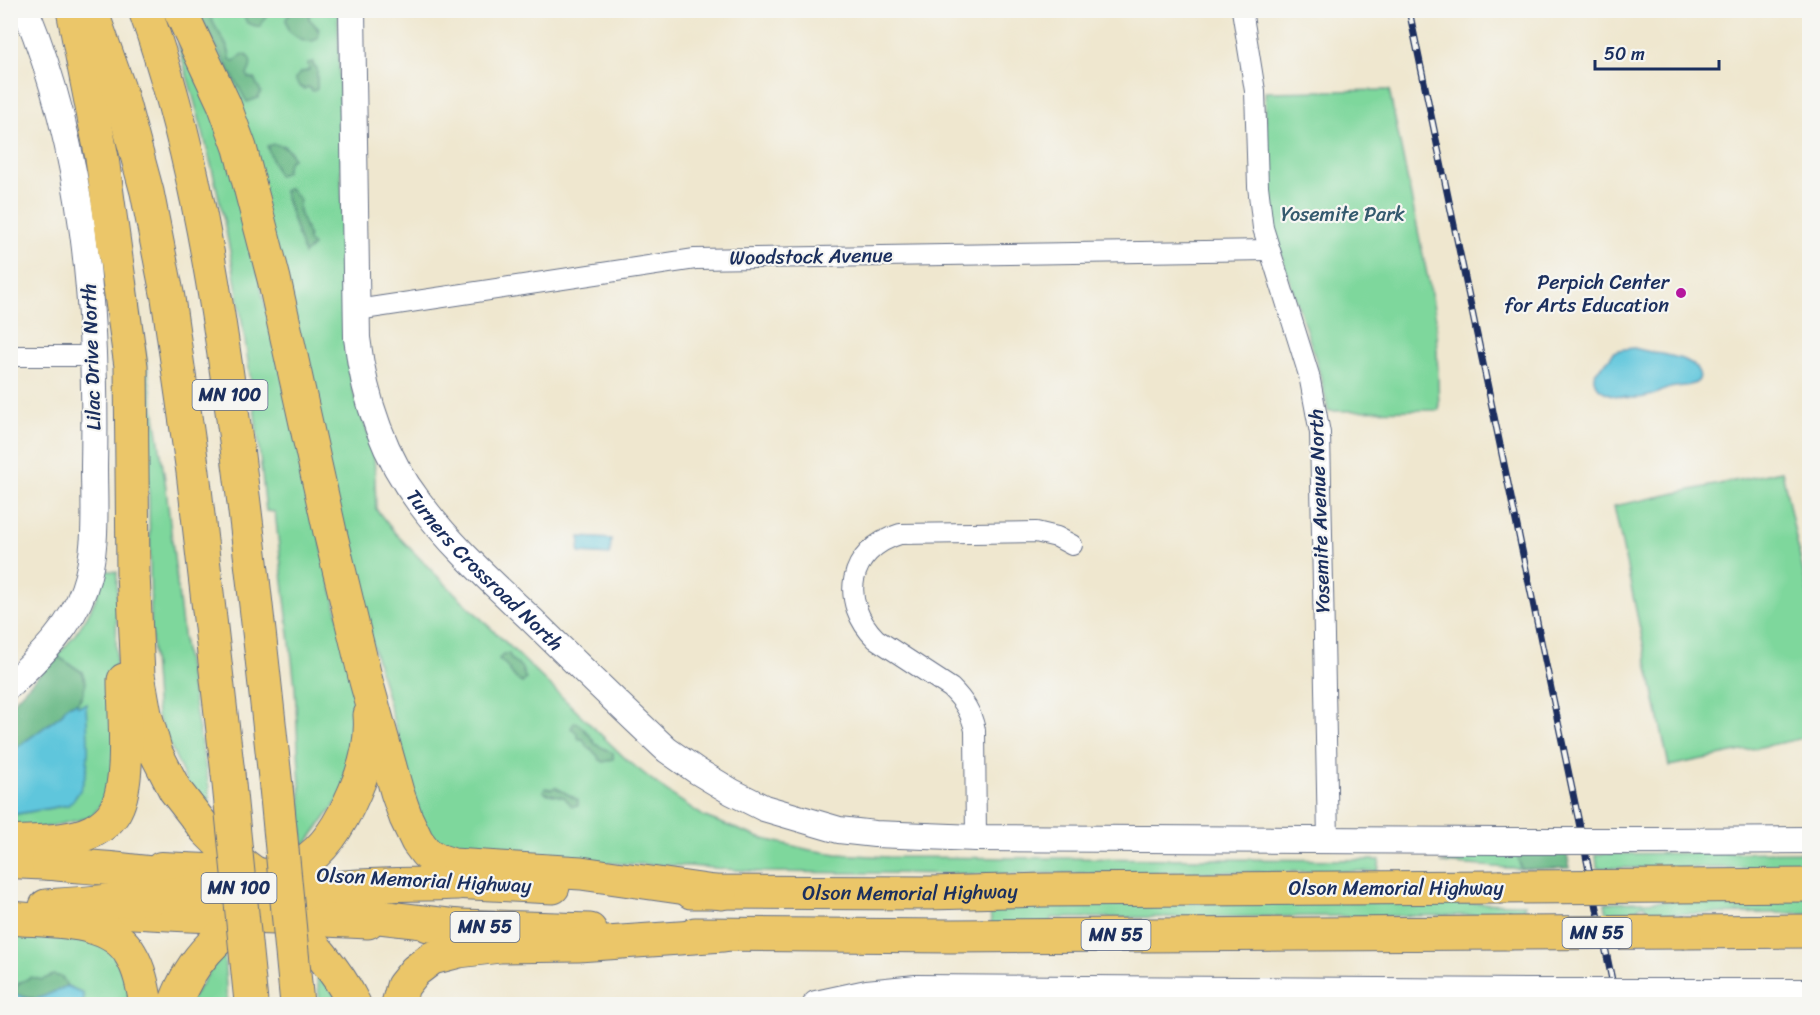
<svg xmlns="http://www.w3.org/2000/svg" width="1820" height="1015" viewBox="0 0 1820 1015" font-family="Sriracha,sans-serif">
<rect width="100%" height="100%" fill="#f6f6f2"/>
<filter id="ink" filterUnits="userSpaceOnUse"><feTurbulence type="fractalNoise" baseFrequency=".0167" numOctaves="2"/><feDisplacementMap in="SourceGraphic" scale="12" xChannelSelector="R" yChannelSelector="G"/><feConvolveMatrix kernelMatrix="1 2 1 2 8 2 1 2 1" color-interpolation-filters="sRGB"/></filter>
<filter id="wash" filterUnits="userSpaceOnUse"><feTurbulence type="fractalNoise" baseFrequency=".008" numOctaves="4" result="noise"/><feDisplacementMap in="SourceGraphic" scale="24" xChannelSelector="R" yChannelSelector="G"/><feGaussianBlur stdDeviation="1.35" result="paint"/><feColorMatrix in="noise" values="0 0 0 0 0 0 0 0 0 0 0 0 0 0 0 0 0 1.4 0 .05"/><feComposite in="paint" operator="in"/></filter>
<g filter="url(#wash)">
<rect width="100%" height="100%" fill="#efe7cf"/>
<g fill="#7ed79c" stroke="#4c837d" stroke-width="1.5" fill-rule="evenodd">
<path d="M 197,11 L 247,101 L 258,98 L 254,79 L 248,78 L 247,74 L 230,59 C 230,43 211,27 209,11 L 242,11 L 245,16 L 269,12 L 269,11 L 288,11 L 290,13 L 288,30 L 304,41 L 319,29 L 309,19 L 310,11 L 338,11 L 345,342 L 354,394 L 374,450 L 376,509 L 395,533 L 433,572 L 627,760 L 666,791 L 705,817 L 760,838 L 810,850 L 837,854 L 888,857 L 1380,860 L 1378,871 L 977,874 L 762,872 L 689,866 L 461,858 L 425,834 ZM 283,145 L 290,151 L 293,158 L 288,163 L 285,172 L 278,175 L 275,166 ZM 284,192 L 298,205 L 299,214 L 309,236 L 304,254 Z"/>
<path d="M 177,42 L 223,126 L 355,687 L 358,733 L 343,794 L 303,848 L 295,686 L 275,512 L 266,511 C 256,418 245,324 226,231 C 213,167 196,104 177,42 Z"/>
<path d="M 1389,90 L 1436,318 L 1439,410 L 1328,411 C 1317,346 1287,286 1272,221 C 1263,180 1267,135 1265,92 Z"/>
<polygon points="134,282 165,480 185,651 209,787 211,817 193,796 157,716 151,626 149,499"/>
<polygon points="1782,471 1809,600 1809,737 1669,766 1614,506"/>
<path d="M 104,570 L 117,572 L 115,783 L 92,817 L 11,835 L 11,815 L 68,805 L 86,704 L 77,706 L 77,703 L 82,696 L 82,672 L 57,656 C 80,631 98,604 104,570 Z"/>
<polygon points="1809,852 1809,868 1597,868 1596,854"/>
<polygon points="1449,853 1517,854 1521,869 1441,863 1449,861"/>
<polygon points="1809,897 1810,913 1644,914 1648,910 1645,905 1638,907 1639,914 1607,914 1605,903"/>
<polygon points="1339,901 1525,904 1524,907 1528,911 1534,910 1536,915 1051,918 1050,926 991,925 990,906"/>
<polygon points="11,929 107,943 140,1004 83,1004 83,993 67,986 62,977 19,983 13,993 11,992"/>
<polygon points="224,950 227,1004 188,1004"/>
<polygon points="316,971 342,1004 320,1004"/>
</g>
<g fill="#66b884" stroke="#407471" stroke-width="1.5">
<path d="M 197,11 L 209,11 C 211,27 230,43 230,59 L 234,62 L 243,54 C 253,57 252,67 247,74 L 248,78 L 254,79 L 261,92 L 258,98 L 247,102 Z"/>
<polygon points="242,11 269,11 269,12 259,27 247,23"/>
<path d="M 288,11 L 310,11 L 309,19 C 332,39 310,51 288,30 L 286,19 L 290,13 Z"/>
<polygon points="313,62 313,65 317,68 317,89 313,91 308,87 304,89 299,86 295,79 300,73 309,70 308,63"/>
<path d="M 274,144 C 284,146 289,148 293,158 L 288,163 L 286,172 L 278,176 L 267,146 Z"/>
<path d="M 289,188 L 300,200 C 294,215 310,226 308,241 L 313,246 L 304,254 L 284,191 Z"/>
<path d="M 504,654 L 509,654 L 511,659 L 521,667 L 526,679 L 522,683 C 514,679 511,672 506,665 C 504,663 501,661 499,659 Z"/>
<polygon points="57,656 82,672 86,683 82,696 77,703 67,706 61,715 11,752 11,704"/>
<path d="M 575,722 C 581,725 592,737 595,744 L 613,753 L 613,759 L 604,762 L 600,760 C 596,750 586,750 583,739 L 579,739 L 576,732 L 571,728 Z"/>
<polygon points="555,787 578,800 578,805 572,806 564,797 545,793 544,791 545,788 552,789"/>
<polygon points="1517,854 1567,854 1570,868 1521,869"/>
<path d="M 53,975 L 62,977 L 67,986 C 42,997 39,1004 13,993 L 19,983 L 31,977 L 42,980 Z"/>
</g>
<g fill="#5fc6dc" stroke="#3d7a9d" stroke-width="1.5">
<path d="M 1634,348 C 1651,353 1671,354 1687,361 C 1696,365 1707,379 1693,384 C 1686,387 1677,386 1670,388 C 1663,390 1656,394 1649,396 C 1637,400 1606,398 1597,386 C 1587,372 1603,367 1610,358 C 1613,353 1610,353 1616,351 C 1621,349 1628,349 1634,348 Z"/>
<polygon points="580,537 611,539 610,555 579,553"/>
<path d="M 77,703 L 78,706 L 86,704 C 87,735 96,782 68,805 L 11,815 L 11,752 L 61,715 L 67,706 Z"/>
<polygon points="67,986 83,993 83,1004 11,1004 11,992 31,1000 42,997"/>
</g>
</g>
<g filter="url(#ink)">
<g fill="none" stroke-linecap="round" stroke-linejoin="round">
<g stroke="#656f86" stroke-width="22">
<g id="minor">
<polyline points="1242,10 1255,91 1258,186 1263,228 1309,375 1320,433 1328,840"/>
<polyline points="357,310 695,259 1269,250"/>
<polyline points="10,356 93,356"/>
<path d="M 976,838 L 975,730 C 971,712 964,701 951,688 L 876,639 C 839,602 847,550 900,534 L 1036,532 L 1057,537 L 1072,545"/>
</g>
</g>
<g stroke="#656f86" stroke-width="28">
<g id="tertiary">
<path id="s1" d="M 352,10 L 357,338 C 364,396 383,455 419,502 C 451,546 493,583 532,620 C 577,664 621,707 667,750 L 697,771 L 732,792 L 764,808 L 839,830 L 875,834 L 976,838 L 1499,841"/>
<path d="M 10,685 C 40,656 70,629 84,589 C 98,550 94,507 94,467 C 97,312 85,155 26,10"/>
<polyline points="1654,841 1810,840"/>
<polyline points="1675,992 1810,992"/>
<polyline points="816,1004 867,993 916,988 1530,992"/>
</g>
</g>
<g stroke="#656f86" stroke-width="34">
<g id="primary">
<polyline points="10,862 76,865"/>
<polyline points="161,868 253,872"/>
</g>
</g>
<g stroke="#656f86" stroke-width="35">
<g id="trunk">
<polyline points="431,881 553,887"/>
<polyline points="1675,886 1810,885"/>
<path id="s2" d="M 691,892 L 930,893 L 1044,890 L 1499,887"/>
<path d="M 105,910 C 192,917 280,917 368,922"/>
<polyline points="428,925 590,930"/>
<polyline points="1685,932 1810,931"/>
<polyline points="695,934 951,936 1509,933"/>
</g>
</g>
<g stroke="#656f86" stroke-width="35">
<g id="motorway">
<polyline points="73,10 102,158 131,366 133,574 138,675 145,714 156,753 175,790 206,830 234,858 253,872 299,893 345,910 371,916 457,926"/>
<polyline points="91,10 120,92 147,192 168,298 193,472 228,774"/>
<path d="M 145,10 C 190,137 213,271 231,404 C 249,531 262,659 276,787"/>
<polyline points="180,10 224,104 240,148 274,279 330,532 366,681 397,792 406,818 417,841 426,853 438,860 453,865 581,873 721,893"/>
<path d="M 10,843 C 37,841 69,843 93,831 C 102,826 112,818 116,809 C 131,780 124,714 124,680"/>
<path d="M 48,863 C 84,867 121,868 157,874 C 178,878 198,885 218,893 C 238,900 259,906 277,916 C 307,932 339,974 354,1004"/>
<path d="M 46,906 C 117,901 180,897 249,879 C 267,875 286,872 302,863 C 327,849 344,817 355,791 C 365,768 372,740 370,715"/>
<path d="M 10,918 C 49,922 111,917 131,955 C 140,970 143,988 146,1004"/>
<path d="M 175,1004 C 192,956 227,924 274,904 C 290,897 304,891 322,889 C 366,884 413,885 458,883"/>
<polyline points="398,1004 403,986 415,971 432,958 459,951 500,946 578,945 723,935"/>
</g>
</g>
<use href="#minor" stroke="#fff" stroke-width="20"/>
<use href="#tertiary" stroke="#fff" stroke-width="26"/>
<use href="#primary" stroke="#ebc669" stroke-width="32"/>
<use href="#trunk" stroke="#ebc669" stroke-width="33"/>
<use href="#motorway" stroke="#ebc669" stroke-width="33"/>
<g stroke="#1b2f5e" stroke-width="7">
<polyline id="rail" points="1409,10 1617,1004"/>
</g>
<use href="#rail" stroke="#f6f6f2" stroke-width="4.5" stroke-dasharray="14" stroke-linecap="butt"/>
<g stroke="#656f86" stroke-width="28" stroke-linecap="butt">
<g id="tertiary-bridge">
<polyline points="1499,841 1654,841"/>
<polyline points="1530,992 1675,992"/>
</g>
</g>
<g stroke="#656f86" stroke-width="35" stroke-linecap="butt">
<g id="trunk-bridge">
<polyline points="1499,887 1675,886"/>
<polyline points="1509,933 1685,932"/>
</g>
</g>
<g stroke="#656f86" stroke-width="35" stroke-linecap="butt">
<g id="motorway-bridge">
<polyline points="228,774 251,1002"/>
<polyline points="276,787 297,1004"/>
</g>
</g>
<use href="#tertiary-bridge" stroke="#fff" stroke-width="26"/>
<use href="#trunk-bridge" stroke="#ebc669" stroke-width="33"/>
<use href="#motorway-bridge" stroke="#ebc669" stroke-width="33"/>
</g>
</g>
<circle fill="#b5179e" stroke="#f6f6f2" stroke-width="2" cx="1681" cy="293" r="6"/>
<g text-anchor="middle" stroke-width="4.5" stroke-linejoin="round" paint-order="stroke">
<g fill="#f6f6f2" stroke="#5d6b8a" stroke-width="1.5">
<rect x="192.5" y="380" width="75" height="30" rx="4.5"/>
<rect x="201.5" y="873" width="75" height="30" rx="4.5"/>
<rect x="450.5" y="912" width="69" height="30" rx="4.5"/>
<rect x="1562.5" y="918" width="69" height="30" rx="4.5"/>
<rect x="1081.5" y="920" width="69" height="30" rx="4.5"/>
</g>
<g font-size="18" font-weight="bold" fill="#1b2f5e">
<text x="230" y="401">MN 100</text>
<text x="239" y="894">MN 100</text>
<text x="485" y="933">MN 55</text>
<text x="1597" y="939">MN 55</text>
<text x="1116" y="941">MN 55</text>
</g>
<g font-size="20" fill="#34596e" stroke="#f6f6f2">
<text x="1343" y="221">Yosemite Park</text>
</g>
<g font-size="20" fill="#1b2f5e" stroke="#f6f6f2">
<text transform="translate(811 256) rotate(-1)" y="7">Woodstock Avenue</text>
<text transform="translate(91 357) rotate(-92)" y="7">Lilac Drive North</text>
<text transform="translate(1319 511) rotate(-92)" y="7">Yosemite Avenue North</text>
<text dy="7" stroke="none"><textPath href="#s1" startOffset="600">Turners Crossroad North</textPath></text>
<text transform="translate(424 880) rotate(3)" y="7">Olson Memorial Highway</text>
<text x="1396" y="895">Olson Memorial Highway</text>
<text dy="7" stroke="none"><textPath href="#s2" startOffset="219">Olson Memorial Highway</textPath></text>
</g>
<g font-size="20" fill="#1b2f5e" stroke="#f6f6f2" text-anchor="end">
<text x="1669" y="289">Perpich Center<tspan x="1669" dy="23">for Arts Education</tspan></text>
</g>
</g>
<rect width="1820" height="1015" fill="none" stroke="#f6f6f2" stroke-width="36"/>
<path d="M1595 60v9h124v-9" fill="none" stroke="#1b2f5e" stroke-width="3"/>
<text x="1604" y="60" font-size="18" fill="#1b2f5e" stroke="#f6f6f2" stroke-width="4.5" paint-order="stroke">50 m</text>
</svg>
